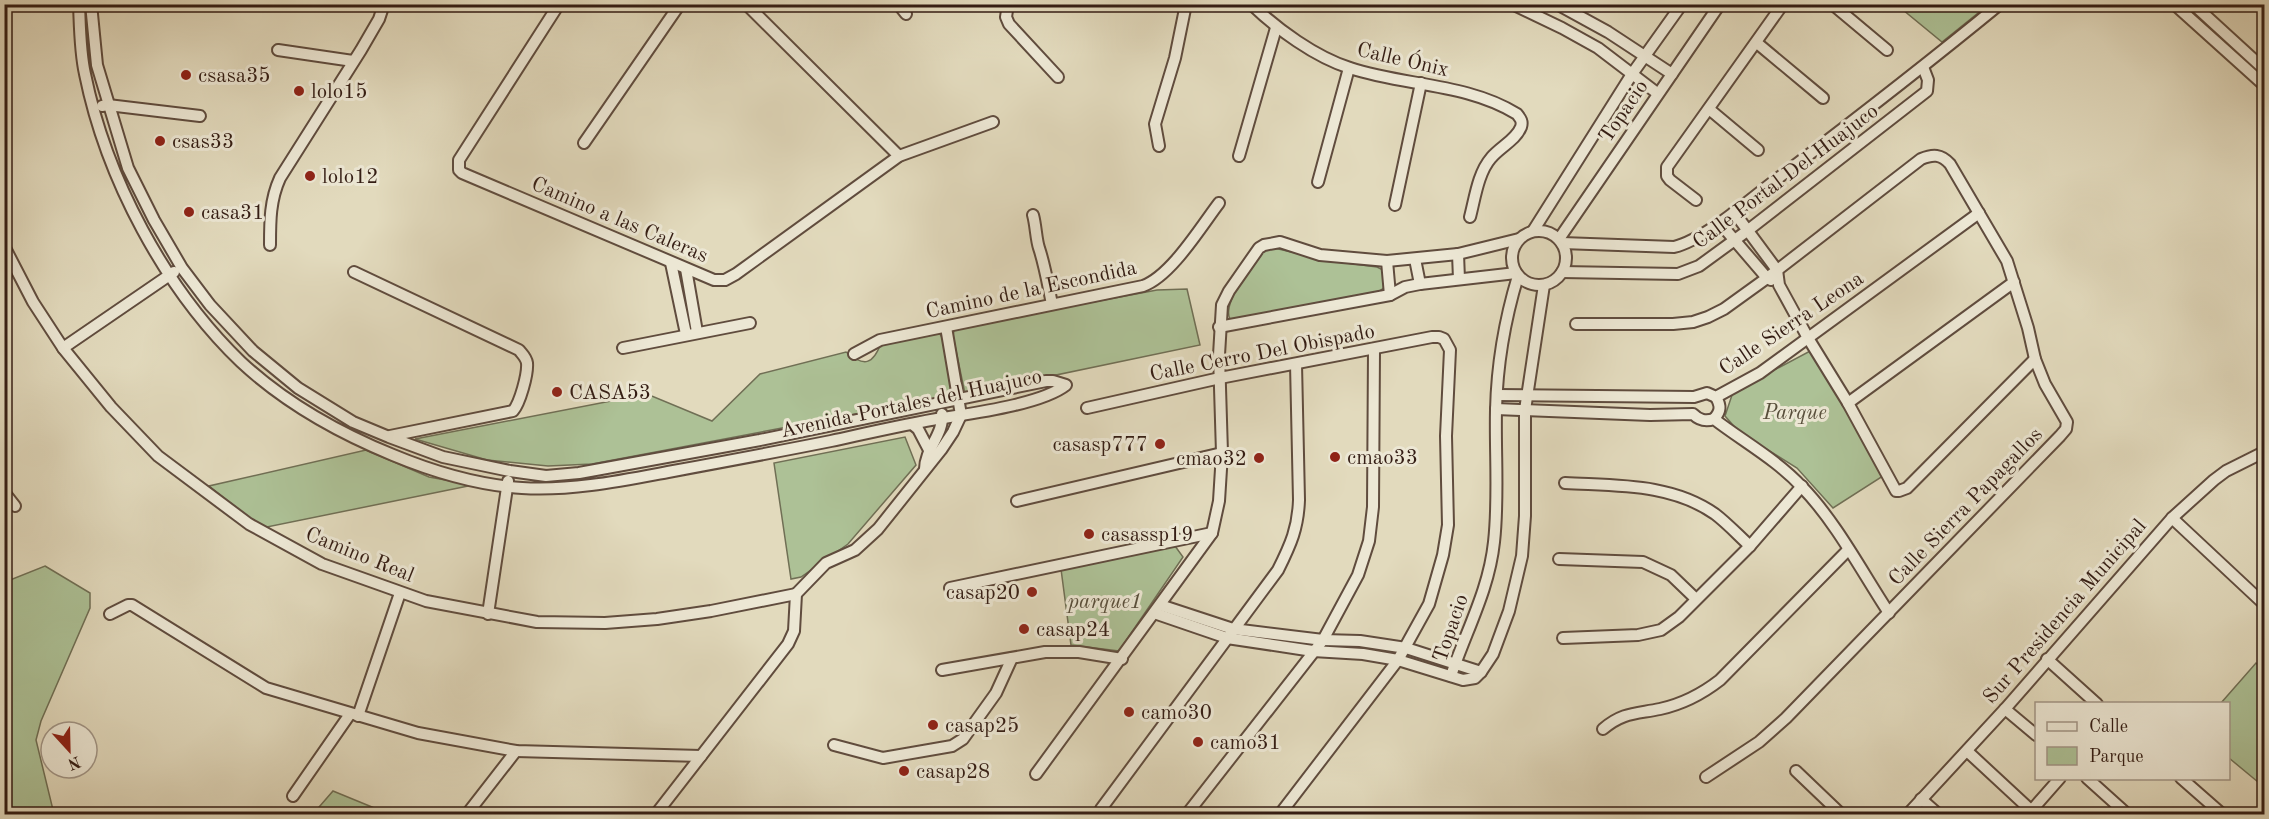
<svg xmlns="http://www.w3.org/2000/svg" width="2269" height="819" viewBox="0 0 2269 819" font-family="'Old Standard TT',serif">
<rect width="100%" height="100%" fill="#e2dabd"/>
<filter id="stains"><feTurbulence type="fractalNoise" baseFrequency=".00333" numOctaves="4"/><feColorMatrix values="0 0 0 0 .2 0 0 0 0 .09 0 0 0 0 .02 0 0 0 .5 -.17"/></filter>
<radialGradient id="worn" r=".72"><stop offset=".6" stop-color="#630" stop-opacity="0"/><stop offset="1" stop-color="#630" stop-opacity=".3"/></radialGradient>
<g fill="#adc196" stroke="#706f55" stroke-width="1.5">
<polygon points="1897,5 1988,5 1942,42"/>
<path d="M 1274,248 L 1331,261 L 1377,267 L 1383,270 L 1385,287 L 1378,292 L 1236,321 L 1230,319 C 1222,305 1253,257 1265,250 C 1268,248 1270,249 1274,248 Z"/>
<polygon points="1187,289 1200,345 965,394 953,336 954,330 960,327 1157,290"/>
<path d="M 936,333 L 940,334 L 943,339 L 952,392 L 946,397 L 592,464 L 548,466 L 487,460 L 415,439 L 647,394 L 712,421 L 760,374 L 846,352 C 864,367 873,365 881,343 Z"/>
<polygon points="1812,350 1883,476 1833,508 1797,468 1739,432 1725,416 1733,392"/>
<polygon points="905,437 916,465 848,544 801,577 791,579 774,463"/>
<polygon points="366,450 429,477 473,485 262,528 209,486"/>
<polygon points="1175,546 1183,557 1119,651 1071,645 1061,569"/>
<polygon points="45,566 90,593 90,608 41,721 36,740 54,814 5,814 5,582"/>
<polygon points="2256,663 2264,670 2264,774 2258,782 2229,758 2228,704 2221,703"/>
<polygon points="333,791 389,814 313,814"/>
</g>
<g fill="none" stroke-linecap="round" stroke-linejoin="round">
<g stroke="#604c3e" stroke-width="14">
<g id="minor">
<path d="M 79,4 C 80,28 80,52 85,74 C 106,178 165,289 241,362 C 284,402 339,433 393,455 C 434,472 478,485 522,488 C 571,491 620,481 668,472 C 722,462 776,452 831,441 C 868,433 906,424 943,418 C 974,413 1042,404 1066,385 L 1053,381 L 1046,381 L 760,440 L 579,473 L 546,476 L 510,471 L 443,457 L 389,437 L 353,422 L 298,388 L 253,351 L 210,305 L 182,268 L 154,220 L 128,168 L 97,65 L 91,4"/>
<polyline points="559,4 459,160 459,170 462,173 714,280 725,280 736,274 899,156 993,122"/>
<polyline points="746,4 899,156"/>
<polyline points="898,4 906,14"/>
<polyline points="1008,4 1006,17 1009,24 1058,77"/>
<path d="M 1251,4 C 1277,29 1315,57 1350,68 C 1404,86 1467,83 1517,114 C 1520,118 1523,121 1521,127 C 1516,140 1500,147 1491,158 C 1478,173 1475,198 1470,217"/>
<polyline points="1512,4 1562,28 1598,48 1657,93"/>
<polyline points="1557,4 1608,32 1672,74"/>
<polyline points="1832,4 1887,50"/>
<polyline points="2174,4 2264,85"/>
<polyline points="2193,4 2264,69"/>
<polyline points="1757,43 1823,98"/>
<polyline points="278,50 353,61"/>
<polyline points="102,106 108,105 200,116"/>
<polyline points="1709,109 1758,150"/>
<polyline points="584,143 680,4"/>
<polyline points="1159,146 1155,124 1175,58 1186,4"/>
<polyline points="1239,156 1276,28"/>
<polyline points="1318,182 1349,68"/>
<polyline points="1696,200 1670,180 1667,176 1667,167 1783,4"/>
<polyline points="1395,205 1421,83"/>
<polyline points="1734,212 1777,270 1779,285 1808,338 1848,403 1896,491 1899,491 1907,488 2035,359"/>
<path d="M 1033,215 C 1036,226 1036,239 1039,248 C 1045,266 1048,285 1052,304"/>
<polyline points="1719,222 1767,278 1771,280"/>
<circle cx="1539" cy="258" r="27"/>
<polyline points="1533,231 1632,74 1682,4"/>
<polyline points="1559,239 1720,4"/>
<path d="M 1562,243 L 1674,247 C 1706,239 1750,199 1777,179 C 1852,122 1927,64 2000,4"/>
<path d="M 270,245 C 270,221 270,200 280,178 L 361,50 L 379,19 L 384,4"/>
<polyline points="4,246 33,302 63,348 111,407 158,456 249,524 322,564 426,601 537,622 605,623 657,619 711,611 796,594"/>
<polyline points="1458,254 1459,279"/>
<polyline points="1415,259 1420,284"/>
<polyline points="1387,261 1390,295"/>
<polyline points="671,263 686,334"/>
<polyline points="686,269 697,332"/>
<path d="M 354,272 L 519,350 C 522,354 526,357 527,363 C 528,374 520,403 513,411 L 390,436"/>
<polyline points="1562,272 1678,274 1699,266 1747,231 1927,91 1928,80 1923,67"/>
<path d="M 1576,324 L 1673,324 L 1693,322 L 1708,317 L 1724,309 L 1767,278 L 1921,159 C 1933,154 1941,154 1950,164 L 2007,261 L 2028,328 L 2035,359 L 2045,384 L 2067,422 L 2066,429 L 2060,436 L 1786,718 L 1759,742 L 1706,777"/>
<polyline points="1219,327 1390,295 1405,287 1420,284 1516,273"/>
<polyline points="63,348 174,272"/>
<polyline points="623,348 750,323"/>
<path d="M 854,354 L 880,340 L 1143,286 C 1171,276 1200,228 1219,203"/>
<polyline points="1497,395 1694,397 1707,393 1716,397 1760,373 1979,213"/>
<polyline points="1848,403 2014,282"/>
<polyline points="1087,408 1220,378 1432,337 1439,337 1444,339 1450,350 1446,436 1448,525 1443,555 1429,604 1398,660 1280,814"/>
<path d="M 1496,409 L 1650,415 L 1693,414 C 1699,420 1705,422 1714,419 C 1744,442 1777,460 1802,487 C 1836,522 1862,572 1889,613"/>
<path d="M 1714,419 C 1721,411 1721,406 1716,397"/>
<polyline points="912,424 918,429 929,450"/>
<path d="M 925,469 C 925,449 944,434 942,414"/>
<path d="M 1565,483 C 1616,486 1671,483 1715,514 C 1727,523 1738,535 1750,546"/>
<polyline points="4,492 15,506"/>
<polyline points="1017,501 1222,453"/>
<polyline points="2172,518 2264,604"/>
<polyline points="1559,559 1643,562 1671,575 1696,599"/>
<polyline points="950,588 1212,533"/>
<polyline points="1160,605 1233,629 1323,640 1360,641 1406,648 1481,672"/>
<polyline points="1154,613 1227,638 1313,651 1363,654 1398,660 1463,680 1475,678 1481,672 1493,654 1509,611 1522,556 1525,516 1525,410 1544,285"/>
<polyline points="110,614 128,605 132,605 266,688 418,733 516,751 701,756"/>
<polyline points="488,614 508,481"/>
<polyline points="1563,638 1638,635 1661,630 1679,617 1750,546 1802,486"/>
<polyline points="2047,659 2097,704"/>
<polyline points="942,670 1045,652 1079,652 1122,659"/>
<path d="M 1451,676 C 1466,631 1489,590 1494,542 C 1499,498 1495,454 1496,410 C 1497,365 1505,319 1518,276"/>
<polyline points="2005,709 2036,735"/>
<polyline points="358,716 400,593"/>
<path d="M 1603,729 C 1623,712 1636,714 1660,709 C 1683,704 1702,694 1720,680 L 1848,550"/>
<polyline points="834,745 883,758 952,746 963,739 996,693 1012,658"/>
<polyline points="1967,751 2035,814"/>
<polyline points="1796,771 1841,814"/>
<polyline points="1036,774 1212,533 1219,501 1222,453 1219,355 1222,305 1229,291 1259,248 1264,245 1280,242 1320,255 1387,261 1458,254 1519,239"/>
<polyline points="2087,778 2127,814"/>
<polyline points="2181,778 2222,814"/>
<polyline points="293,796 350,714"/>
<polyline points="1921,799 1938,814"/>
<path d="M 1101,809 L 1278,570 C 1291,544 1298,528 1299,500 L 1296,364"/>
<polyline points="2031,811 2060,778"/>
<polyline points="467,814 516,751"/>
<polyline points="656,814 788,644 794,631 796,594 826,563 855,550 878,529 941,450 953,432 961,415 946,327"/>
<polyline points="1187,814 1323,640 1358,575 1369,541 1373,507 1374,350"/>
<polyline points="1908,814 2005,709 2172,518 2214,480 2226,471 2264,452"/>
</g>
</g>
<use href="#minor" stroke="#ece7d4" stroke-width="10"/>
</g>
<g fill="#8f2418" stroke="#ece7d4" stroke-width="2">
<circle cx="186" cy="75" r="6"/>
<circle cx="299" cy="91" r="6"/>
<circle cx="160" cy="141" r="6"/>
<circle cx="310" cy="176" r="6"/>
<circle cx="189" cy="212" r="6"/>
<circle cx="557" cy="392" r="6"/>
<circle cx="1160" cy="444" r="6"/>
<circle cx="1335" cy="457" r="6"/>
<circle cx="1259" cy="458" r="6"/>
<circle cx="1089" cy="534" r="6"/>
<circle cx="1032" cy="592" r="6"/>
<circle cx="1024" cy="629" r="6"/>
<circle cx="1129" cy="712" r="6"/>
<circle cx="933" cy="725" r="6"/>
<circle cx="1198" cy="742" r="6"/>
<circle cx="904" cy="771" r="6"/>
</g>
<g text-anchor="middle" stroke-width="6" stroke-linejoin="round" paint-order="stroke">
<g font-size="21" fill="#341d14" stroke="#ece7d4">
<text transform="translate(1403 59) rotate(13)" y="7">Calle Ónix</text>
<text transform="translate(1623 111) rotate(-56)" y="7">Topacio</text>
<text transform="translate(1785 176) rotate(-37)" y="7">Calle Portal Del Huajuco</text>
<text transform="translate(620 219) rotate(23)" y="7">Camino a las Caleras</text>
<text transform="translate(1031 289) rotate(-12)" y="7">Camino de la Escondida</text>
<text transform="translate(1791 323) rotate(-34)" y="7">Calle Sierra Leona</text>
<text transform="translate(1262 352) rotate(-11)" y="7">Calle Cerro Del Obispado</text>
<text transform="translate(911 403) rotate(-12)" y="7">Avenida Portales del Huajuco</text>
<text transform="translate(1965 506) rotate(-46)" y="7">Calle Sierra Papagallos</text>
<text transform="translate(360 554) rotate(22)" y="7">Camino Real</text>
<text transform="translate(2064 611) rotate(-49)" y="7">Sur Presidencia Municipal</text>
<text transform="translate(1450 628) rotate(-71)" y="7">Topacio</text>
</g>
<g font-size="21" fill="#341d14" stroke="#ece7d4" text-anchor="start">
<text x="198" y="82">csasa35</text>
<text x="311" y="98">lolo15</text>
<text x="172" y="148">csas33</text>
<text x="322" y="183">lolo12</text>
<text x="201" y="219">casa31</text>
<text x="569" y="399">CASA53</text>
<text x="1148" y="451" text-anchor="end">casasp777</text>
<text x="1347" y="464">cmao33</text>
<text x="1247" y="465" text-anchor="end">cmao32</text>
<text x="1101" y="541">casassp19</text>
<text x="1020" y="599" text-anchor="end">casap20</text>
<text x="1036" y="636">casap24</text>
<text x="1141" y="719">camo30</text>
<text x="945" y="732">casap25</text>
<text x="1210" y="749">camo31</text>
<text x="916" y="778">casap28</text>
</g>
<g font-size="21" font-style="italic" fill="#584e3b" stroke="#ece7d4">
<text x="1795" y="419">Parque</text>
<text x="1105" y="608">parque1</text>
</g>
</g>
<rect width="2269" height="819" fill="none" stroke="#e2dabd" stroke-width="24"/>
<rect x="6" y="6" width="2257" height="807" fill="none" stroke="#341d14" stroke-width="3"/>
<rect x="12" y="12" width="2245" height="795" fill="none" stroke="#341d14" stroke-width="1.5"/>
<rect x="2035" y="702" width="195" height="78" fill="#ece7d4" stroke="#a29687" stroke-width="1.5"/>
<rect x="2047" y="722" width="30" height="9" fill="#ece7d4" stroke="#a29687" stroke-width="1.5"/>
<text x="2089" y="732" font-size="18" fill="#341d14">Calle</text>
<rect x="2047" y="747" width="30" height="18" fill="#adc196" stroke="#a29687" stroke-width="1.5"/>
<text x="2089" y="762" font-size="18" fill="#341d14">Parque</text>
<g transform="translate(69 750) rotate(158)"><circle r="28" fill="#ece7d4" stroke="#a29687" stroke-width="1.5"/>
<path d="M0-4.5L10 22L0 15L-10 22Z" fill="#8f2418"/>
<text y="-9" font-size="16" font-weight="bold" text-anchor="middle" fill="#341d14">N</text>
</g>
<rect width="100%" height="100%" filter="url(#stains)"/>
<rect width="100%" height="100%" fill="url(#worn)"/>
</svg>
